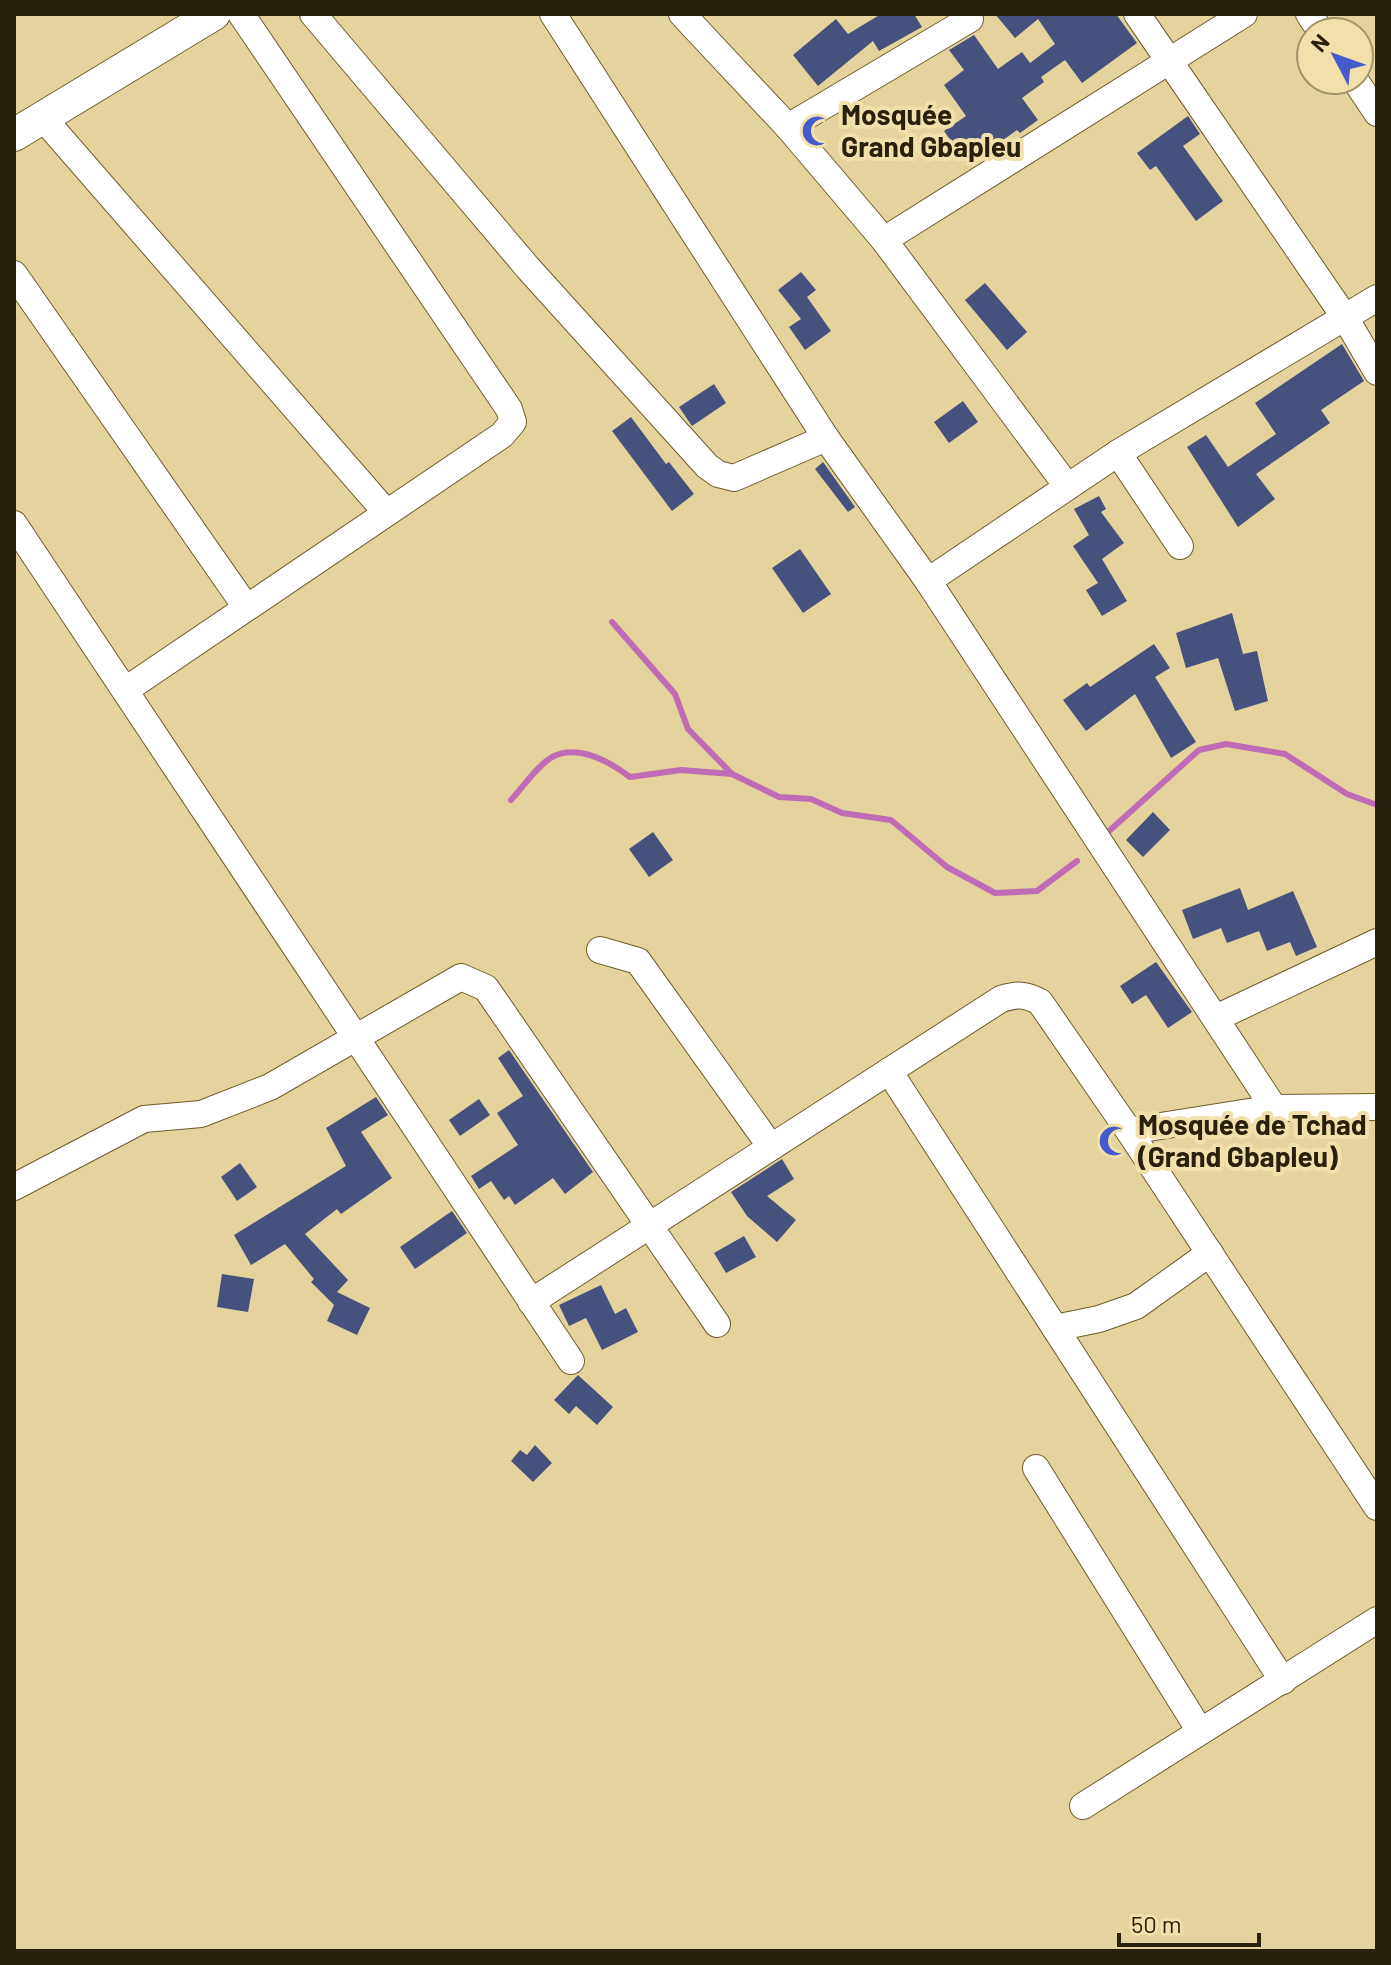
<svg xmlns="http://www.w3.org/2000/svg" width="1391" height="1965" viewBox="0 0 1391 1965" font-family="Barlow,sans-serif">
<rect width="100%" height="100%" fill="#e5d39d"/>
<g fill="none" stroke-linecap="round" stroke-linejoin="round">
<g stroke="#c06bb6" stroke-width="6">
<polyline points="612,622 675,694 688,729 732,774"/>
<path d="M 511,800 C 523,787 537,766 552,757 C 579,743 610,762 630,777 L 681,770 L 732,774 L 779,797 L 811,799 L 842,813 L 891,820 L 947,867 L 995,893 L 1037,891 L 1077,861"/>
<polyline points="1108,832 1199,750 1226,744 1285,754 1347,794 1377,805"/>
</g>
</g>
<g fill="#46527d">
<polygon points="881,14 914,14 922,27 879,51 873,41 818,86 793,55 836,19 848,34"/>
<polygon points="995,14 1116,14 1137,43 1082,83 1065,60 1041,77 1044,82 1022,98 1038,120 1020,133 1017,130 968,165 944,131 966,116 944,85 964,70 949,50 974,35 998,69 1022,52 1030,63 1055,44 1038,19 1015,38"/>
<polygon points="1188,116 1200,134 1183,146 1223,201 1196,221 1156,166 1150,170 1137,153"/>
<polygon points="801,272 816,290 807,297 831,331 805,350 789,327 801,319 778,290"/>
<polygon points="985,283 1027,332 1007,350 965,300"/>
<polygon points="1342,344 1364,381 1321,410 1330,423 1256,474 1275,499 1238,527 1187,447 1206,435 1228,467 1276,434 1255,403"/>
<polygon points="714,384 726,403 692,426 679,407"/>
<polygon points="963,401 978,422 949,443 934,422"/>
<polygon points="631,417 666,464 669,462 694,494 672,511 612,431"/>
<polygon points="823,462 855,507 848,512 815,469"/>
<polygon points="1099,496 1106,509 1101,512 1124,543 1102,559 1127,601 1102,616 1086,590 1098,583 1073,546 1089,535 1074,509"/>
<polygon points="800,549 831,594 803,613 772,568"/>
<polygon points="1232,613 1243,654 1257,651 1268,701 1235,711 1218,658 1186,668 1176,633"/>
<polygon points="1154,644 1170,668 1155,677 1196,742 1171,758 1135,694 1086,731 1063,700 1087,683 1090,687"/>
<polygon points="1153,812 1170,830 1143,857 1126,840"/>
<polygon points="653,832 673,860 649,877 629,849"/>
<polygon points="1240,888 1248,910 1293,891 1317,947 1296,956 1290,942 1267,951 1259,931 1227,943 1221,928 1193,939 1182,910"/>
<polygon points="1156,962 1192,1012 1168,1028 1146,995 1132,1004 1120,986"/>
<polygon points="509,1050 593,1172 565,1194 553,1178 515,1205 509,1196 504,1200 491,1181 479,1189 471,1176 518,1145 497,1113 523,1096 498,1058"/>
<polygon points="376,1097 388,1115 361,1132 392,1178 341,1214 337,1209 305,1234 348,1280 337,1292 370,1308 357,1335 327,1321 334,1305 311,1282 314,1279 285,1244 251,1265 234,1235 346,1166 326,1128"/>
<polygon points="479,1099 490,1115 460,1136 449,1120"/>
<polygon points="782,1159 794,1179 767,1196 796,1220 777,1242 747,1216 731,1192"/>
<polygon points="240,1163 257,1187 237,1201 221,1177"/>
<polygon points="452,1211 467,1233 415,1269 400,1247"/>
<polygon points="744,1236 756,1257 726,1273 714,1253"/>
<polygon points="222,1274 254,1279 248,1312 217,1307"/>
<polygon points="601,1285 615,1314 626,1308 638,1332 602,1350 586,1318 569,1326 559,1305"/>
<polygon points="578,1375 613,1407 597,1425 576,1406 569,1414 554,1400"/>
<polygon points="535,1445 552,1463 533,1482 511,1461 520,1450 527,1455"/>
</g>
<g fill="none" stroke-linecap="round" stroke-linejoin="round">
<g stroke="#6e5d2b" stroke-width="28">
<g id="minor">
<polyline points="313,14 528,268 707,466 718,474 734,478 826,438"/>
<polyline points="553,14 826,438 928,581 1274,1108"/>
<polyline points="682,14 788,127 884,240 1067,486"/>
<polyline points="1137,14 1346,319 1377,372"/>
<polyline points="1309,14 1321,32"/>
<polyline points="1355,80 1377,113"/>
<polyline points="43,118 385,511"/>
<polyline points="788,127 970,19 966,14"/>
<polyline points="884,240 1244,14"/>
<polyline points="14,274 246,607"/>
<polyline points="1118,453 1180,546"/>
<polyline points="14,524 571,1361"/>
<polyline points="928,581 1118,453 1377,298"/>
<polyline points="127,689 502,435 513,422 509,409 241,14"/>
<polyline points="600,950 638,961 771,1147"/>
<polyline points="1216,1018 1377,942"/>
<polyline points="889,1071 1283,1681"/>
<polyline points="1377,1107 1274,1108 1129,1131 1377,1507"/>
<polyline points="14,1187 144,1119 201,1114 270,1087 461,977 486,988 717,1324"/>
<path d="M 531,1302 L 1001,999 C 1018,994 1025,994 1040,1002 L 1129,1131"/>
<polyline points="1055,1328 1099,1319 1136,1306 1210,1253"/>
<polyline points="1036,1468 1200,1731"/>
<polyline points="1083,1806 1377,1620"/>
</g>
</g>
<g stroke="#6e5d2b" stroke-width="34">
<polyline id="major" points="14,135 214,14"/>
</g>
<use href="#minor" stroke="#fff" stroke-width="26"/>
<use href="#major" stroke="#fff" stroke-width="32"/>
</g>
<defs>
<g id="mosque-bare" transform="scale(2.4)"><path d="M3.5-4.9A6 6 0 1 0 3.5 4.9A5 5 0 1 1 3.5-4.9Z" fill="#4659cd" stroke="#f2e0aa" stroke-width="2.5" paint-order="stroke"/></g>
</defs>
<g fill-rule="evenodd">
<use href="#mosque-bare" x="817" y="131"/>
<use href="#mosque-bare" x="1114" y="1141"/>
</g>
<g text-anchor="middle" stroke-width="8" stroke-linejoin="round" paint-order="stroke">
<g font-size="28" font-weight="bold" fill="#28210c" stroke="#f2e0aa" text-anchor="start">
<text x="841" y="125">Mosquée<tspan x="841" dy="32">Grand Gbapleu</tspan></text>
<text x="1138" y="1135">Mosquée de Tchad<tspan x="1138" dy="32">(Grand Gbapleu)</tspan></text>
</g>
</g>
<rect width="1391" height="1965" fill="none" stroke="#28210c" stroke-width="32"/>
<g transform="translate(1335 56) rotate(311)"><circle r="38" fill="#f2e0aa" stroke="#a1946b" stroke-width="2"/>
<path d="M0-6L14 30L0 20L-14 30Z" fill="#4659cd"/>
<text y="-12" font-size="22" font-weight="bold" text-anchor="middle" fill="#28210c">N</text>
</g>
<path d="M1119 1933v12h140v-12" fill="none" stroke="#28210c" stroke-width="4"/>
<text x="1131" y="1933" font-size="24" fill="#28210c" stroke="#f2e0aa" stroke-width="6" paint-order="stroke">50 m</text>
</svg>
